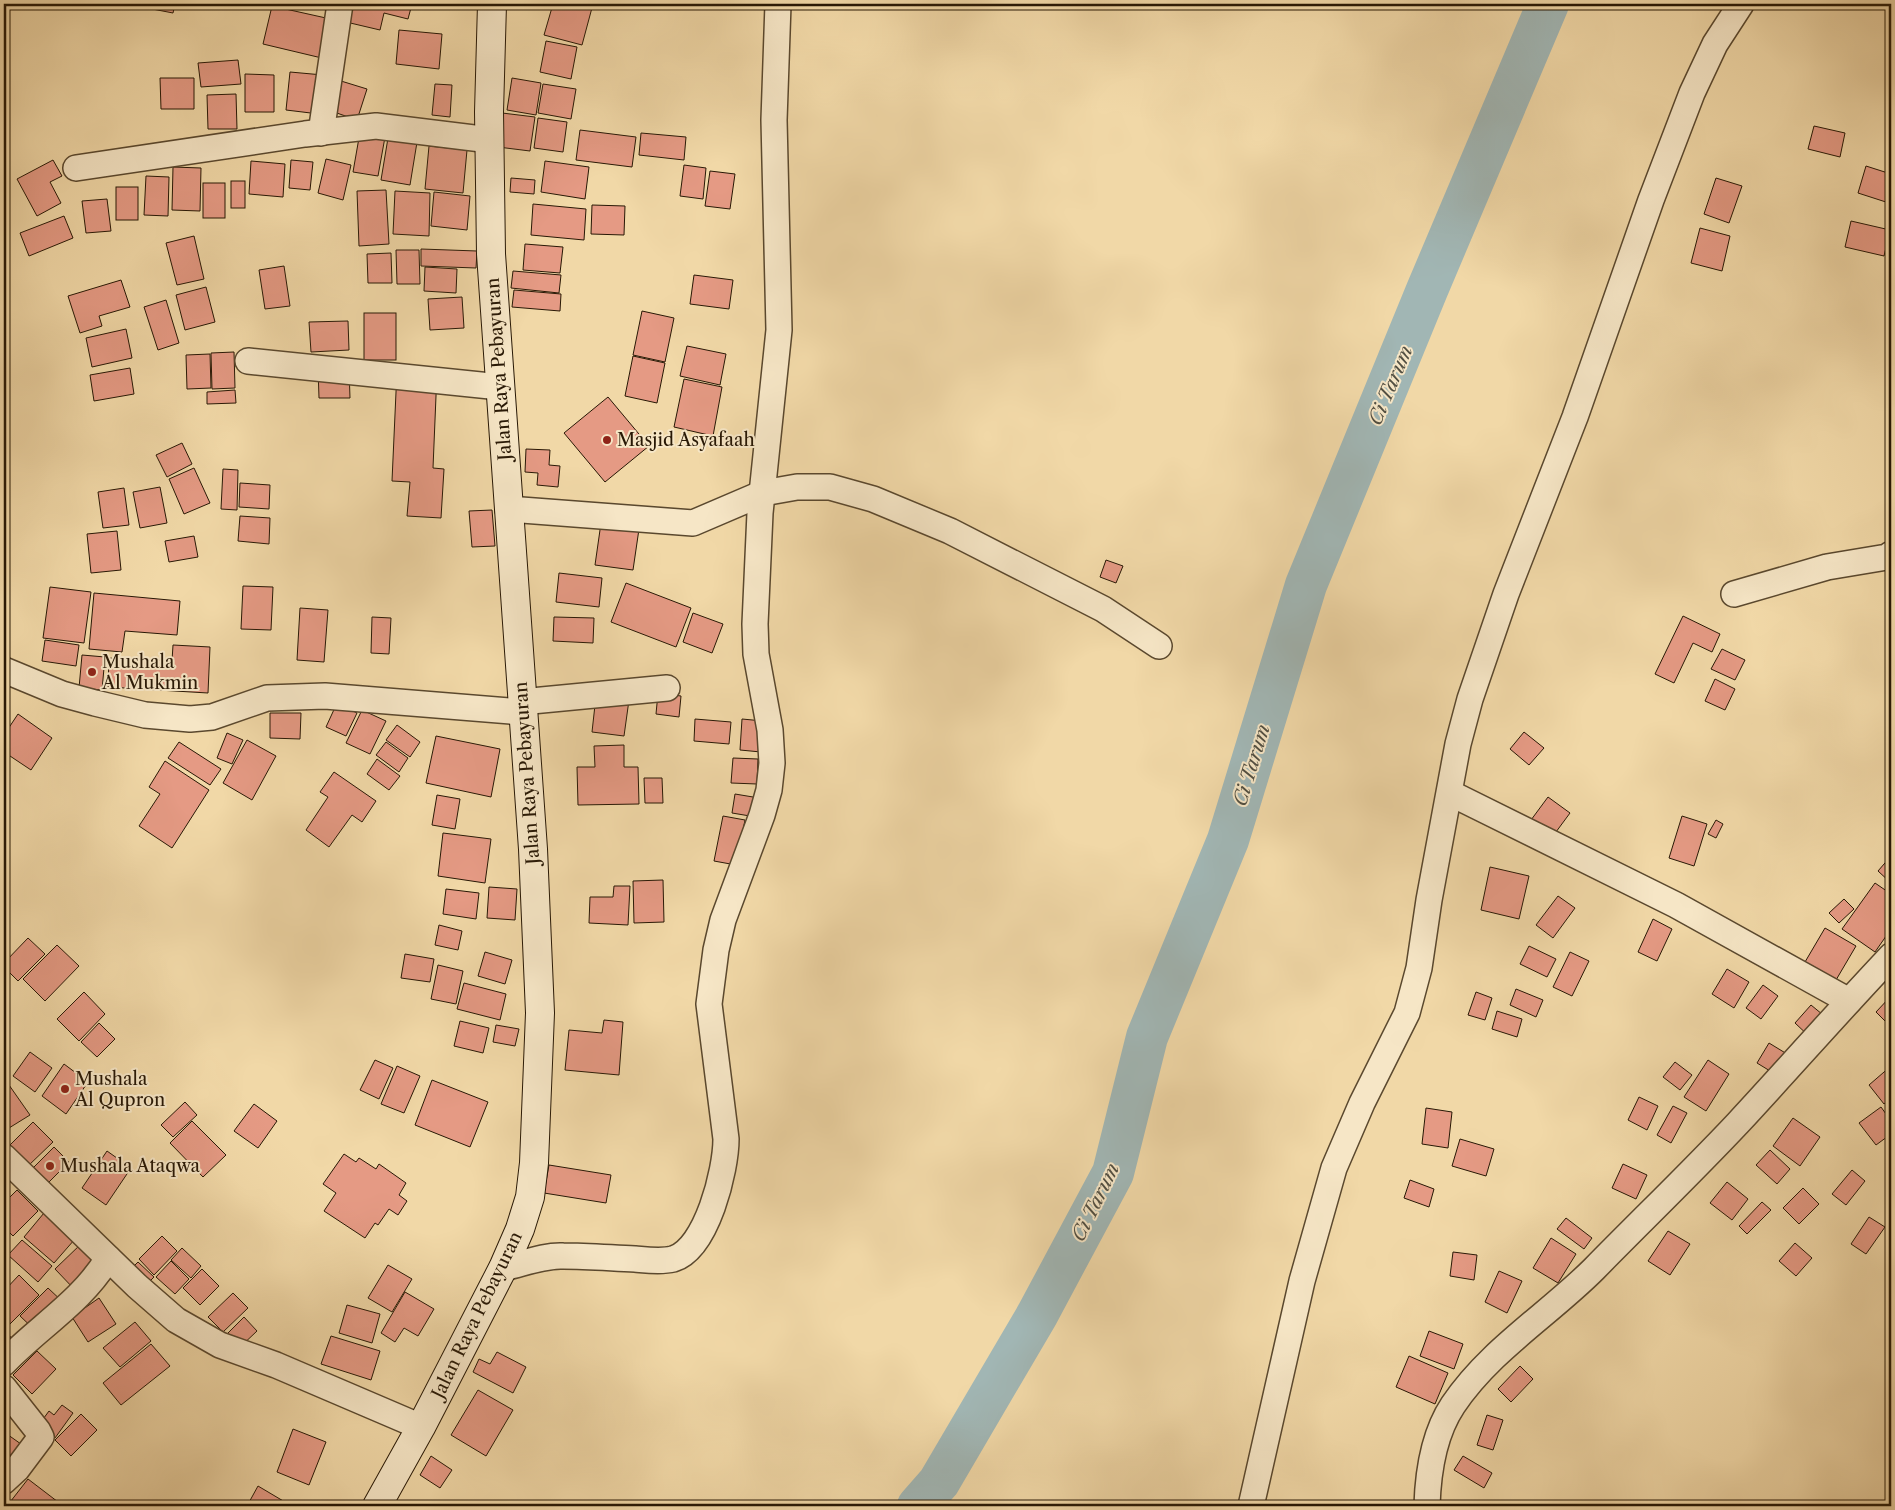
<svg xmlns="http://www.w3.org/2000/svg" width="1895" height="1510" viewBox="0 0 1895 1510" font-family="'Libre Caslon Text',serif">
<rect width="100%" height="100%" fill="#f1d8a7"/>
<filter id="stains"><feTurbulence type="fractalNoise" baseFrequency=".004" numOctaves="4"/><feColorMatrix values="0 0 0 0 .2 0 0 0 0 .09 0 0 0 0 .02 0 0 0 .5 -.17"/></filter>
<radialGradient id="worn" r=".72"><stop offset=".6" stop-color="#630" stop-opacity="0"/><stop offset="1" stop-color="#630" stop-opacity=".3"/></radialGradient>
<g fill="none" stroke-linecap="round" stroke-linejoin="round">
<polyline stroke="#a1b6b4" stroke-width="42" points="918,1506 939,1482 1037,1315 1113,1173 1147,1037 1228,840 1306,585 1427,290 1548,4"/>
</g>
<g fill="#e59a84" stroke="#281805">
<polygon points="142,4 175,4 173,13 142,7"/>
<polygon points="350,4 412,4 408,19 384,13 380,30 346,22"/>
<polygon points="553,4 571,9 572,4 593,4 582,45 544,35"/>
<polygon points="272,6 335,20 326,59 263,44"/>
<polygon points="399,30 442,34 439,69 396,64"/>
<polygon points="546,41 577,47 571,79 540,72"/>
<polygon points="238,60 241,84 201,87 198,63"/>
<polygon points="290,72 323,75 319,114 286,110"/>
<polygon points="245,74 274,75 274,112 245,112"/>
<polygon points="160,78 194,78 194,109 161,109"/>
<polygon points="512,78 541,83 536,115 507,110"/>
<polygon points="341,81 367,89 357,120 331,111"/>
<polygon points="435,84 452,85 450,117 432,115"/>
<polygon points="543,84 576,89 571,119 538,113"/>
<polygon points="236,94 237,129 208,129 207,95"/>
<polygon points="502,113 535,117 530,151 498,147"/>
<polygon points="538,118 567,122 563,152 534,148"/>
<polygon points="1814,126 1845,133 1840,157 1808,149"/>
<polygon points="580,130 636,137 632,167 576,160"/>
<polygon points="360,132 385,137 378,176 353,172"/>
<polygon points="389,132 418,136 410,185 381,180"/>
<polygon points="641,133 686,137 684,160 639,155"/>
<polygon points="429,146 467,150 463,193 425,189"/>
<polygon points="326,159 351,165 343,200 318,193"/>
<polygon points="53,160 62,176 50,182 61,203 37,216 17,179"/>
<polygon points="291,160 313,162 310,190 289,188"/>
<polygon points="251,161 285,164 283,197 249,194"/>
<polygon points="545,161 589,167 585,199 541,192"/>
<polygon points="684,165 706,168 703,199 680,196"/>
<polygon points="1866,166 1891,174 1889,203 1858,193"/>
<polygon points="173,167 201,168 200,211 172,210"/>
<polygon points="710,171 735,174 730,209 705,206"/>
<polygon points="146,176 169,177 168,216 144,215"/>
<polygon points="511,178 535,180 534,194 510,192"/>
<polygon points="1716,178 1742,186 1729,223 1704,214"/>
<rect x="231" y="181" width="14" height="27"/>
<rect x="203" y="183" width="22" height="35"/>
<rect x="116" y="187" width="22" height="33"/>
<polygon points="386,190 389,244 359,246 357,191"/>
<polygon points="395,191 430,193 429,236 393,234"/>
<polygon points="434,192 470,196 467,230 431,226"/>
<polygon points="107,199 111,231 86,233 82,201"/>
<polygon points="533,204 586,209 584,240 531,235"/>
<polygon points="592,205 625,206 624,235 591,234"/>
<polygon points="64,216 73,238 29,256 20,233"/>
<polygon points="1851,221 1890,230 1884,256 1845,247"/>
<polygon points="1700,228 1730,236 1722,271 1691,263"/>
<polygon points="194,236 204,279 177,285 166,243"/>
<polygon points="525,244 563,247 560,273 523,270"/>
<polygon points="421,249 477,251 476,268 421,266"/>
<polygon points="396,250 419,250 420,284 397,284"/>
<polygon points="391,253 392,283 368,283 367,254"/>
<polygon points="284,266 290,306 265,309 259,270"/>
<polygon points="425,267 457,269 456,293 424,291"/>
<polygon points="513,271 561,275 559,293 511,288"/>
<polygon points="694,275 733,280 729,309 690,304"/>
<polygon points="121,280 130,307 99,316 102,326 80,333 68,296"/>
<polygon points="206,287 215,322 185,330 176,295"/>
<polygon points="514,290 561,294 560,311 512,307"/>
<polygon points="462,297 464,328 430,330 428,299"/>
<polygon points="166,300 179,343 158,350 144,307"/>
<polygon points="642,311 674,318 665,362 633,355"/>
<rect x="364" y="313" width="32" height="47"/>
<polygon points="348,321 349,350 311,352 309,322"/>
<polygon points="126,329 132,358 92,367 86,338"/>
<polygon points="687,346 726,354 720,385 680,376"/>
<polygon points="234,352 235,388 212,389 211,353"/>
<polygon points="210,354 211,388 187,389 186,355"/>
<polygon points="633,356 665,363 657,403 625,396"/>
<polygon points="130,368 134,394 94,401 90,375"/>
<polygon points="318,368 349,368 350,398 319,398"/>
<polygon points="397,370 437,372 433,468 444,469 441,518 407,516 410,482 392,481"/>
<polygon points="684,379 722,387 713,436 674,427"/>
<polygon points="235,390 236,403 207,404 207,392"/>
<polygon points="608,397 649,446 605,482 564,433"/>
<polygon points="182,443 192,464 167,477 156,455"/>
<polygon points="526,449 550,450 549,465 560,466 558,487 537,485 538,473 525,472"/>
<polygon points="194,468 210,503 184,514 169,479"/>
<polygon points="223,469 238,470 237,510 221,509"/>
<polygon points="240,483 270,485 269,509 239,507"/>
<polygon points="160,487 167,523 140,528 133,492"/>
<polygon points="124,488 129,525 103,528 98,492"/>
<polygon points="492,510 495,546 472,547 469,511"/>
<polygon points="240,516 270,518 269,544 238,541"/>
<polygon points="601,523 639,529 633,570 595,565"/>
<polygon points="117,531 121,570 91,573 87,534"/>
<polygon points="194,536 198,557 169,562 165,541"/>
<polygon points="1106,560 1123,566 1116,583 1100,577"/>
<polygon points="559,573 602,578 599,607 556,602"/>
<polygon points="626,583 691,608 676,647 611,622"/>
<polygon points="243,586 273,587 271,630 241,629"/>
<polygon points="50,587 91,592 84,643 43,638"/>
<polygon points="94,593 180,601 177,635 125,631 122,652 89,649"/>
<polygon points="300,608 328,610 324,662 297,660"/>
<polygon points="693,613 723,624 712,653 683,642"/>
<polygon points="1683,616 1720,634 1712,652 1693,643 1674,683 1655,674"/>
<polygon points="372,617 391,618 389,654 371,653"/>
<polygon points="554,617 594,618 593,643 553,641"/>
<polygon points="45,640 79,645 76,666 42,661"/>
<polygon points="173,645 210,647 208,693 108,687 109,658 172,661"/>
<polygon points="1722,649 1745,660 1735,680 1711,669"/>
<polygon points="82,655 105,657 102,690 79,688"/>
<polygon points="1715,679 1735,689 1725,710 1705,701"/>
<polygon points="658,693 681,696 679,717 656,714"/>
<polygon points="596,696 629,700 624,736 592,732"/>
<polygon points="337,703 357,713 346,736 326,727"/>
<polygon points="362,710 386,721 370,754 346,743"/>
<polygon points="270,713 301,713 300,739 270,738"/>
<polygon points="18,714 52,738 31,770 4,752 4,735"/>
<polygon points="695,719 731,722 729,744 694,741"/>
<polygon points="742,719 763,721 761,752 740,750"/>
<polygon points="397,725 420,742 410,757 386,740"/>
<polygon points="1524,732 1544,748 1529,765 1510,749"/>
<polygon points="227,733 243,740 232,764 217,758"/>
<polygon points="436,736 500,749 491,797 426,783"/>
<polygon points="247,740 276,756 252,800 223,783"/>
<polygon points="179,742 221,769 210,785 168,758"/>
<polygon points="386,742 408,758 399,772 376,755"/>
<polygon points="624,745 624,767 638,767 639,804 578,805 577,767 595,767 594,746"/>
<polygon points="733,758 758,759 757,784 731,783"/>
<polygon points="377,759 400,776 389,790 367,774"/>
<polygon points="165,761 209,790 172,848 139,826 160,794 149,787"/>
<polygon points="334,772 376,801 362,822 352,815 329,847 306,830 328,797 320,792"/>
<polygon points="644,778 662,778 663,803 645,803"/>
<polygon points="735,794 759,798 756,817 732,813"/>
<polygon points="437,795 460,799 455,829 432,825"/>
<polygon points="1548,797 1570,813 1553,836 1531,820"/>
<polygon points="723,816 745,820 736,865 714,861"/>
<polygon points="1682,816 1707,824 1694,866 1669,858"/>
<polygon points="1716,820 1723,824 1716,838 1708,834"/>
<polygon points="443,833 491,839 485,883 438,876"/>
<polygon points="1891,856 1891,883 1878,871"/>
<polygon points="1490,867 1529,876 1519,919 1481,910"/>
<polygon points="663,880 664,922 634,923 633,881"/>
<polygon points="1875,883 1891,894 1891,929 1875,952 1842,929"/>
<polygon points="614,886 630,886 628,925 589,923 590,897 613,897"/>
<polygon points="489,887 517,889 515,920 487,918"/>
<polygon points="446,889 479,893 476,919 443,914"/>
<polygon points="1558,896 1575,908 1553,938 1536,925"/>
<polygon points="1844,899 1854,909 1839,923 1829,913"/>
<polygon points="1653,919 1672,929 1657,961 1638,952"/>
<polygon points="439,925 462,931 458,950 435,945"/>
<polygon points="1825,928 1856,946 1836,980 1805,962"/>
<polygon points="28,938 45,954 18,981 4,967 4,963"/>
<polygon points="57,945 79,966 45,1001 23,979"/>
<polygon points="1529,946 1556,959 1547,977 1520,964"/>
<polygon points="485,952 512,960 505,984 478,976"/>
<polygon points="1570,952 1589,961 1572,996 1553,987"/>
<polygon points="405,954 434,959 430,982 401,978"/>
<polygon points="438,965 463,971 456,1004 431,999"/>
<polygon points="1727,969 1749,982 1734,1008 1712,994"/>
<polygon points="464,983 506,994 500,1020 457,1009"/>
<polygon points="1763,985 1778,996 1761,1019 1746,1008"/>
<polygon points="1516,989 1543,1000 1536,1017 1510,1005"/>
<polygon points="84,992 105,1014 79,1041 57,1019"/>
<polygon points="1476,992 1492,998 1485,1020 1468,1015"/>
<polygon points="1891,996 1891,1027 1876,1012"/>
<polygon points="1811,1005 1828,1019 1811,1038 1795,1023"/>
<polygon points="1497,1011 1522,1019 1517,1037 1492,1029"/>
<polygon points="604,1020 623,1022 619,1075 565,1070 569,1030 602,1033"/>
<polygon points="460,1021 489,1028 483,1053 454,1046"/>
<polygon points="99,1023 115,1039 97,1057 81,1042"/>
<polygon points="496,1025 519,1029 515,1046 493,1042"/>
<polygon points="1769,1043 1787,1054 1775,1074 1757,1063"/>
<polygon points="30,1052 52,1068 35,1092 13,1076"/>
<polygon points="375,1060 393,1068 379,1099 360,1090"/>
<polygon points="1708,1060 1729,1074 1706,1111 1684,1097"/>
<polygon points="1675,1062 1692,1075 1680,1090 1663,1077"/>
<polygon points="64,1064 88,1082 66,1114 42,1096"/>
<polygon points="397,1066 420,1076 404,1113 381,1104"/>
<polygon points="1891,1066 1891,1098 1884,1104 1869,1085"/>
<polygon points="432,1080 488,1102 470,1147 415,1125"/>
<polygon points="9,1085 30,1115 9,1128 4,1120 4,1088"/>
<polygon points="1639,1097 1658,1106 1647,1130 1628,1120"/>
<polygon points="185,1102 197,1115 173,1137 161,1125"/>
<polygon points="254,1104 277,1121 258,1148 234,1131"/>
<polygon points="1673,1106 1687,1113 1671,1143 1657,1135"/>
<polygon points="1881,1107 1891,1121 1891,1134 1876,1145 1859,1123"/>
<polygon points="1426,1108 1452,1112 1448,1148 1422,1144"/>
<polygon points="1793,1118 1820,1137 1800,1166 1773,1146"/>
<polygon points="192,1121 226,1155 203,1177 170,1143"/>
<polygon points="33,1122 53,1142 28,1166 9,1146"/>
<polygon points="1460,1139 1494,1149 1486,1176 1452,1166"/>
<polygon points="54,1147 69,1162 46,1185 31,1170"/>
<polygon points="1770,1150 1790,1169 1777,1184 1756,1165"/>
<polygon points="107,1151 131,1168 106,1205 82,1188"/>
<polygon points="344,1154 356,1162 359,1158 376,1169 379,1164 406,1183 399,1195 407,1201 398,1215 389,1209 378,1225 375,1223 365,1238 324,1211 336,1193 323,1184"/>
<polygon points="1623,1164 1647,1175 1636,1199 1612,1188"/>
<polygon points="549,1165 611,1175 606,1203 544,1193"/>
<polygon points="1852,1170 1865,1181 1846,1205 1832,1194"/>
<polygon points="1410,1180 1434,1189 1429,1207 1404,1198"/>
<polygon points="1727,1182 1748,1199 1732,1220 1710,1203"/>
<polygon points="1803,1188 1819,1204 1799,1224 1783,1208"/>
<polygon points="17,1190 38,1211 13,1236 4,1227 4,1203"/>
<polygon points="1762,1202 1771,1210 1747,1234 1739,1226"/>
<polygon points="44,1213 75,1239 54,1263 24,1237"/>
<polygon points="1869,1217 1885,1227 1866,1254 1851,1244"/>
<polygon points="1566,1218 1592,1238 1584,1249 1557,1229"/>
<polygon points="1668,1231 1690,1244 1670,1275 1648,1261"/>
<polygon points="162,1236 177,1251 154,1275 139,1259"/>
<polygon points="1551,1238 1576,1254 1558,1283 1533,1268"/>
<polygon points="22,1240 52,1266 38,1282 8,1255"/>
<polygon points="82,1243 103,1266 76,1291 55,1269"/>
<polygon points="1795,1243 1812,1258 1796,1276 1779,1261"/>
<polygon points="182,1248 201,1266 191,1278 171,1260"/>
<polygon points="1453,1252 1477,1255 1474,1280 1450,1276"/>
<polygon points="171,1261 189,1279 175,1294 156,1277"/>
<polygon points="138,1262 154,1277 142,1289 126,1274"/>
<polygon points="388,1265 412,1279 392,1312 368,1298"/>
<polygon points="202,1269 219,1286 200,1305 183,1288"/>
<polygon points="1499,1271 1522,1281 1507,1313 1485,1302"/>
<polygon points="19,1275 39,1295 10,1324 4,1318 4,1291"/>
<polygon points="48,1288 65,1304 37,1332 20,1316"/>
<polygon points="405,1292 434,1309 418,1336 404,1328 395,1342 381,1333"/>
<polygon points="233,1293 248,1308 223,1332 208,1317"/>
<polygon points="99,1298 116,1324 88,1342 72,1317"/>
<polygon points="347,1305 380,1314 372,1343 339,1333"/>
<polygon points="244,1317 257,1331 238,1349 225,1336"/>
<polygon points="135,1322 151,1341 120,1367 103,1348"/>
<polygon points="4,1331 15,1341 4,1353"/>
<polygon points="1429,1331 1463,1344 1454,1369 1420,1356"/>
<polygon points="331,1336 380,1351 371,1380 321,1364"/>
<polygon points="151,1344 170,1366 121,1405 103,1383"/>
<polygon points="37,1351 56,1369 32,1394 13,1375"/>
<polygon points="497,1352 526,1367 513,1393 473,1372 479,1359 490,1364"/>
<polygon points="1409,1356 1448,1373 1435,1404 1396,1387"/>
<polygon points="1520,1366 1533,1379 1511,1402 1498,1389"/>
<polygon points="478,1390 513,1410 486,1456 451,1435"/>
<polygon points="62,1405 73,1413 55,1438 38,1426 49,1411 54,1415"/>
<polygon points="81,1414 97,1430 71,1456 55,1440"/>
<polygon points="1487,1415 1503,1420 1493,1450 1477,1445"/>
<polygon points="293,1429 326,1442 309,1485 277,1472"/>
<polygon points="4,1432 28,1449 4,1464"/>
<polygon points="431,1456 452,1470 440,1488 420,1475"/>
<polygon points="1463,1456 1492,1473 1484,1488 1454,1470"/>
<polygon points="28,1479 62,1505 62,1506 7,1506"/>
<polygon points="258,1486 290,1505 289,1506 247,1506"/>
</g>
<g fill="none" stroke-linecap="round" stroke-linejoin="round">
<g stroke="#5a482e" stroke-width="28">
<g id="street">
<polyline points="321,133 340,4"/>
<polyline points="76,168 305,134 376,126 490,140"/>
<polyline points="248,361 500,387"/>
<polyline points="508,509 693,523 763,493 797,487 830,487 873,499 950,531 1103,609 1159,646"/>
<polyline points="1734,594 1827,567 1887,557 1891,554"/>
<polyline points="4,670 62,694 95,703 145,715 190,719 212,717 267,698 325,696 522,712"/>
<polyline points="521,702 667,688"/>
<polyline points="1450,793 1676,905 1849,1001"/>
<polyline points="4,1157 137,1286 176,1320 220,1345 276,1365 421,1427"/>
<path d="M 503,1268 C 522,1264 544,1255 563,1256 C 587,1256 611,1258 635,1259 C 647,1260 661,1262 673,1259 C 707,1249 726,1170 726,1139 L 709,1004 L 716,950 L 723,920 L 762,815 L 769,790 L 772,763 L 770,730 L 756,654 L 755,624 L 760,513 L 779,330 L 774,120 L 778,4"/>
<path d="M 4,1363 C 37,1328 83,1301 108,1258"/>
<polyline points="4,1388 38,1431 41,1437 17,1469 4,1481"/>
<polyline points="1251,1506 1302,1281 1334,1168 1362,1103 1407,1013 1419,968 1429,900 1458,744 1470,699 1506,594 1575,417 1651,200 1692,93 1715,44 1741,4"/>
<path d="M 1427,1506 C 1428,1472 1433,1435 1453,1405 C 1490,1350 1548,1315 1594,1269 C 1642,1220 1691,1173 1738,1123 C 1789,1068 1839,1011 1891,956"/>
</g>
</g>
<g stroke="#281805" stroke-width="30">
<polyline id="secondary" points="377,1506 421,1427 503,1268 520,1229 530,1197 534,1163 540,1013 533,849 491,254 489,112 492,4"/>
</g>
<use href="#street" stroke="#f6e6c6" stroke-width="25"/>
<use href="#secondary" stroke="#f6e6c6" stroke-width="28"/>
</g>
<g fill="#8f2418" stroke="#f6e6c6" stroke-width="2">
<circle cx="607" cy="440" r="5"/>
<circle cx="92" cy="672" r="5"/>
<circle cx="65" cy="1089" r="5"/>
<circle cx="50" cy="1166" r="5"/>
</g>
<g text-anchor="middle" stroke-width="4" stroke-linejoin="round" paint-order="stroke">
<g font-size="18" fill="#281805" stroke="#f6e6c6">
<text transform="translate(499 369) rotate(-94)" y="6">Jalan Raya Pebayuran</text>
<text transform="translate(527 773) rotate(-94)" y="6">Jalan Raya Pebayuran</text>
<text transform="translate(477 1315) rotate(-64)" y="6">Jalan Raya Pebayuran</text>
</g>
<g font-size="18" fill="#281805" stroke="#f6e6c6" text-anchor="start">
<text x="617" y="446">Masjid Asyafaah</text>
<text x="102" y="668">Mushala<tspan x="102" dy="21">Al Mukmin</tspan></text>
<text x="75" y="1085">Mushala<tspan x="75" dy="21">Al Qupron</tspan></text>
<text x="60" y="1172">Mushala Ataqwa</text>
</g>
<g font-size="19" font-style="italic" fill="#524f42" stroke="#f6e6c6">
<text transform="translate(1390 385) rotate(-67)" y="7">Ci Tarum</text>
<text transform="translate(1251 765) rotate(-73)" y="7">Ci Tarum</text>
<text transform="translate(1095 1202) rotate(-64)" y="7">Ci Tarum</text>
</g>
</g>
<rect width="1895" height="1510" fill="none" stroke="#f1d8a7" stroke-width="20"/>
<rect x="5" y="5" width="1885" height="1500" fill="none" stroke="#281805" stroke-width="2.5"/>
<rect x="10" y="10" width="1875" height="1490" fill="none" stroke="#281805"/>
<rect width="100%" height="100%" filter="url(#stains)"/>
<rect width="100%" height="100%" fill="url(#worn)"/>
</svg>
